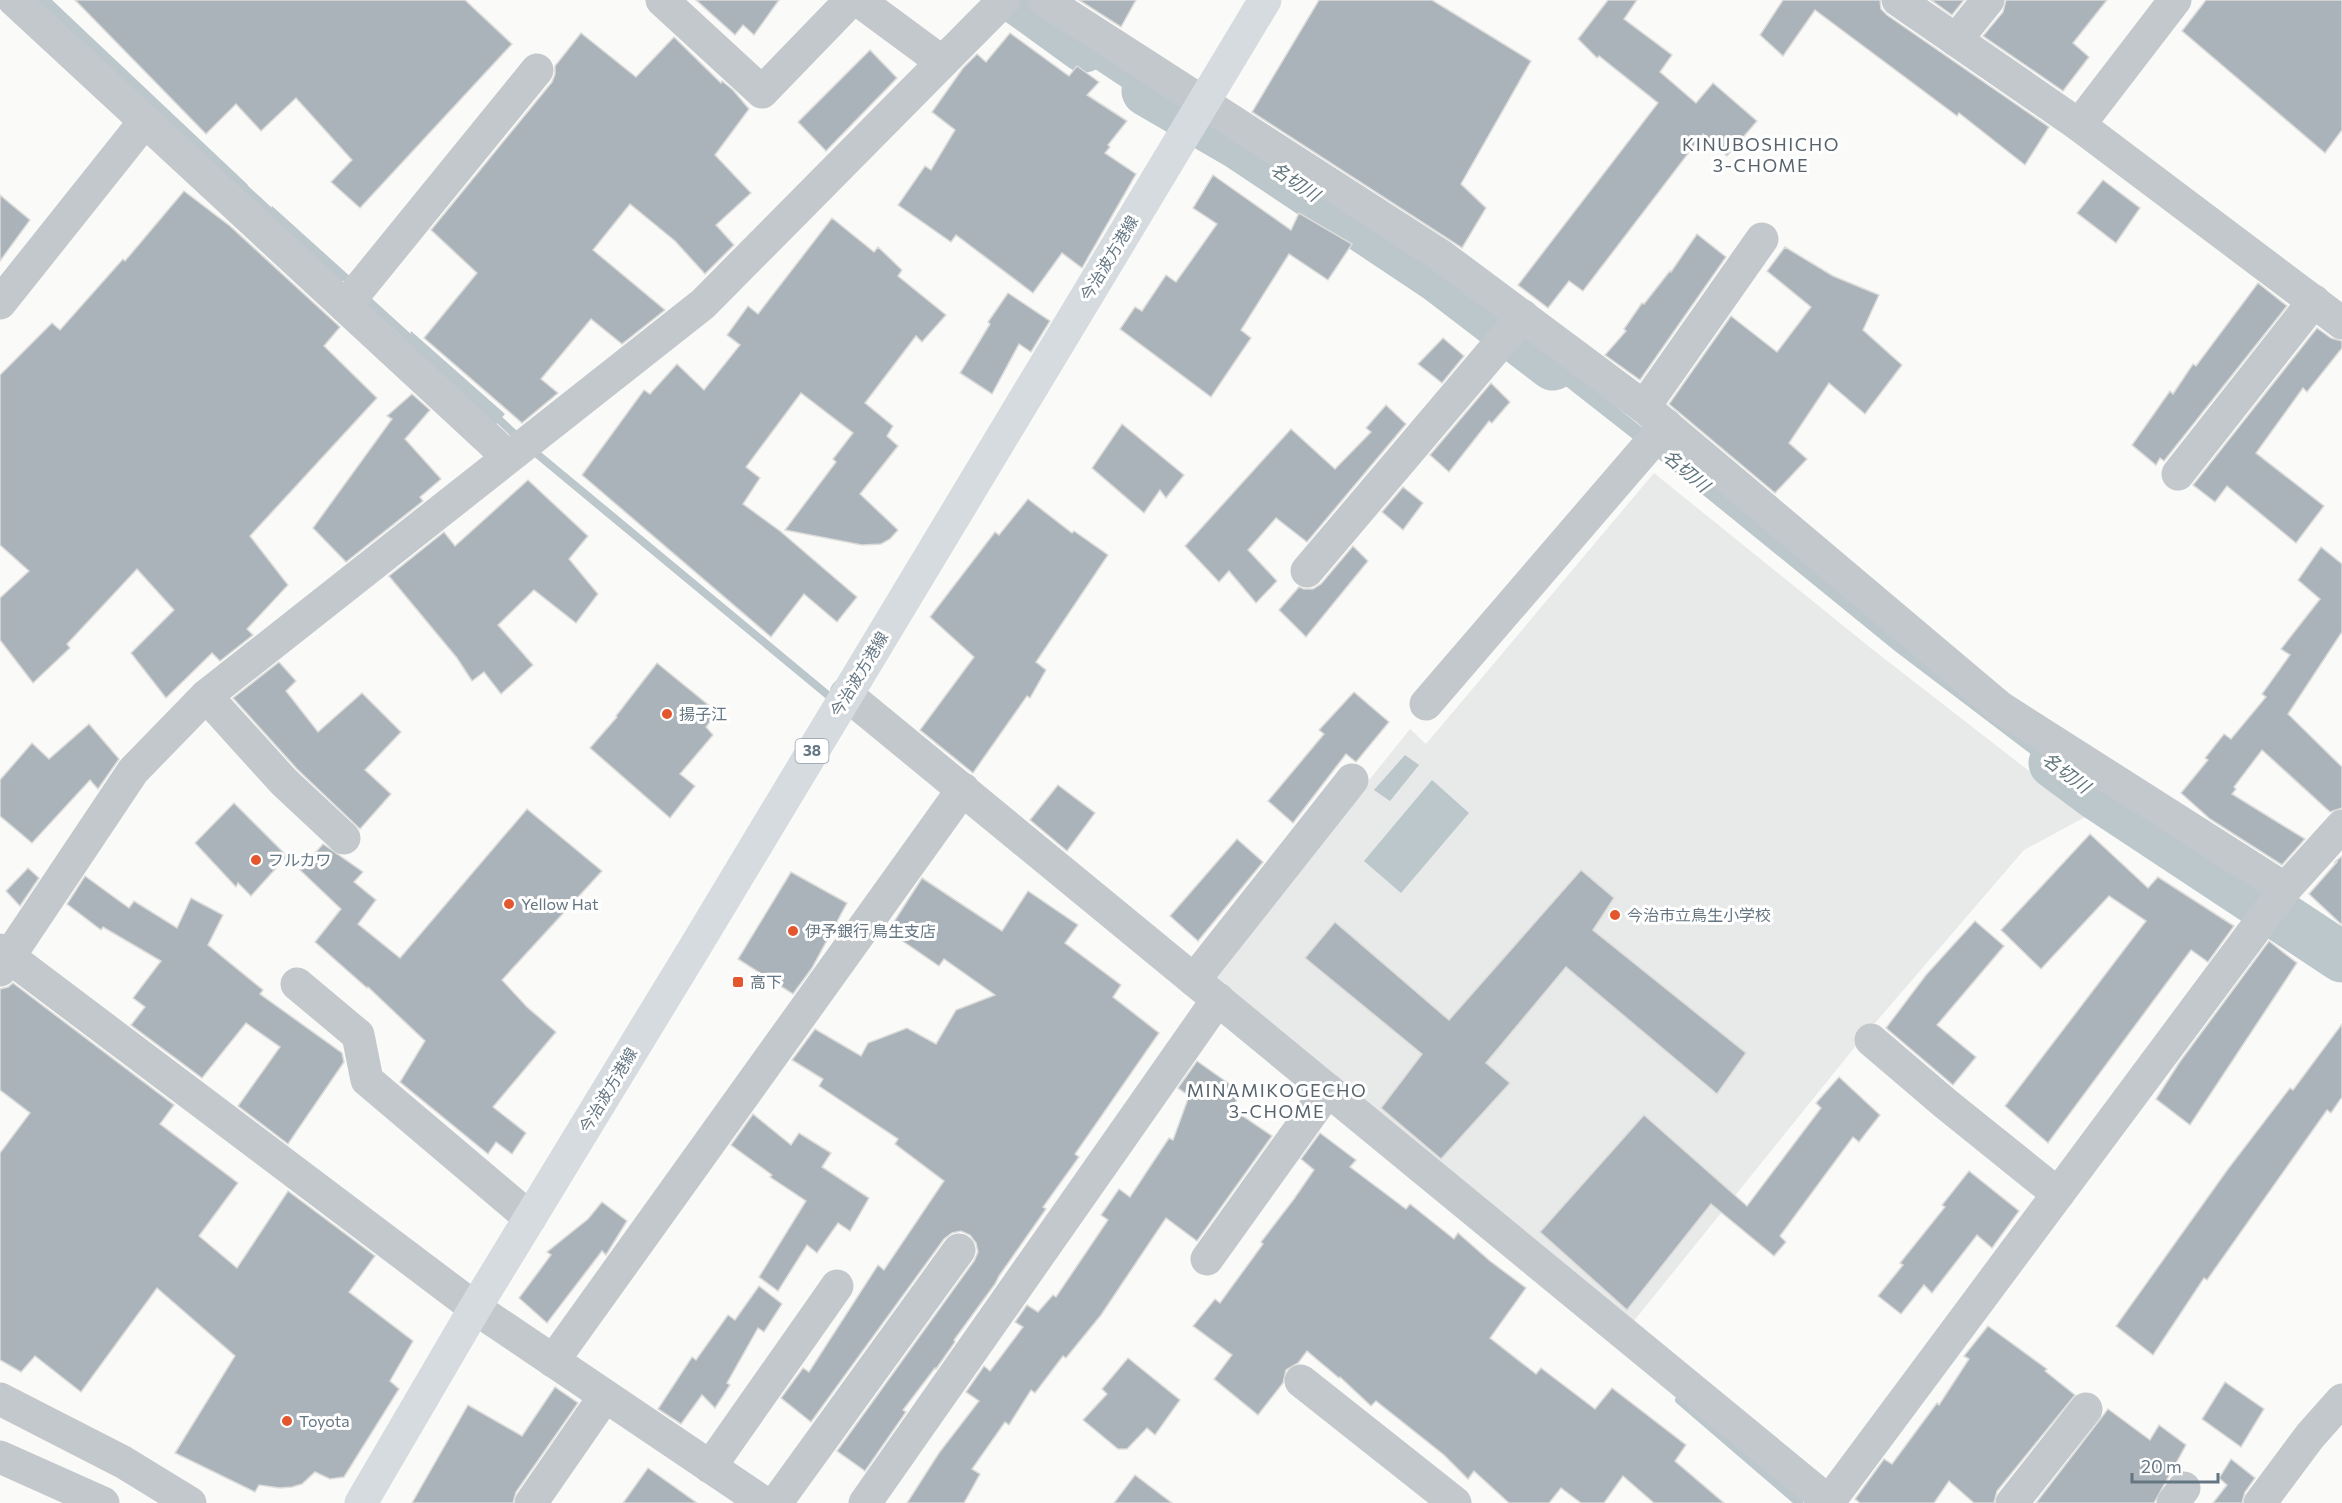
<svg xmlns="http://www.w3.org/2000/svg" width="2342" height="1503" viewBox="0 0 2342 1503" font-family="Commissioner,'Noto Sans JP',sans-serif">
<rect width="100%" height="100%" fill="#fafaf8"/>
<polygon fill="#e8e9e9" points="1654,473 1872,649 2087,816 2024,850 1863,1037 1633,1322 1209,980 1410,729 1426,744"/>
<g fill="#bbc7cb">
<polygon points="23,0 52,0 248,185 235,199"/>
<polygon points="1031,3 1187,107 1176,123 1020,19"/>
<polygon points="1229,128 1329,191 1317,209 1218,146"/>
<polygon points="272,206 353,279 329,284 266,227"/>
<polygon points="1360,214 1402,241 1391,259 1349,232"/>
<polygon points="1415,252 1457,281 1447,296 1405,266"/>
<polygon points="1521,330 1659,441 2117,797 2106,811 1895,651 1665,464 1512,344"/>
<polygon points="411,331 505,414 492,429 407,354"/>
<polygon points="1405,755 1419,765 1390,801 1374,790"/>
<polygon points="1432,780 1469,813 1401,893 1364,861"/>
<polygon points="2145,817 2258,888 2248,903 2136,830"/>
<polygon points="2282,905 2342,946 2342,964 2273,918"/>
</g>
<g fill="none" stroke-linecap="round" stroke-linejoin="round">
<g stroke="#bbc7cb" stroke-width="8">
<polyline points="238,182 277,218"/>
<polyline points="362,295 417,345"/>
<polyline points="493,414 521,440"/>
<polyline points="531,449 835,701"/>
<polyline points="1679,1400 1799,1503"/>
</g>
<g stroke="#bbc7cb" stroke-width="51">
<polyline points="1019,0 1084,47"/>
<polyline points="1147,91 1240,145 1438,277 1553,365"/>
<polyline points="2054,763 2097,795 2342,957"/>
</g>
</g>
<g fill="#aab3b9" stroke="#dcdcda" stroke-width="1.5">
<polygon points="75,0 465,0 512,44 360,208 331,182 352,160 296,98 261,131 236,104 206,134"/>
<polygon points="696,0 779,0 754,35 743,25 735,35"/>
<polygon points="1079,0 1136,0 1121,27"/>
<polygon points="1319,0 1432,0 1531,61 1461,184 1486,208 1462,248 1252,112"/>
<polygon points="1608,0 1637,0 1624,19 1672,55 1660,72 1696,103 1713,83 1757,121 1727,156 1703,134 1583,291 1569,281 1548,308 1518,285 1658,103 1599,56 1597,58 1578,39"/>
<polygon points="1783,0 1880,0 1881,9 1887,15 2049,127 2025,165 1959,113 1957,116 1815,10 1783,56 1760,35"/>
<polygon points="1931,0 1964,0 1952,15"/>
<polygon points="2006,0 2107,0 2073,43 2089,57 2063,91 1983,36 2003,12"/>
<polygon points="2206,0 2342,0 2342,130 2325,153 2182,31"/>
<polygon points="581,33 636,77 674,37 721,83 722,81 733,90 749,109 715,155 751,193 716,225 734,245 705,274 675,241 630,204 593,250 665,310 622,344 591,319 541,379 558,393 522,423 424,338 477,273 431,230 552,82 555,74 555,66"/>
<polygon points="1010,33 1069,76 1077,66 1099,82 1087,95 1127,121 1108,145 1110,147 1105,153 1136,174 1082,268 1062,253 1033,293 956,235 951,242 898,205 925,166 931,170 955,130 932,112 963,68 977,54 986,62"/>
<polygon points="870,50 897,78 826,151 798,122"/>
<polygon points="1213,175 1291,230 1299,213 1352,244 1328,280 1289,254 1241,330 1251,338 1211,397 1120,329 1135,307 1142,311 1166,275 1176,282 1217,224 1193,208"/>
<polygon points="2103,180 2140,208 2116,243 2077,213"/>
<polygon points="184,191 230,226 340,327 324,346 377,398 250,536 288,585 247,629 253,635 220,661 212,653 166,698 131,653 174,610 137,569 67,644 70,648 33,683 0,640 0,598 29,571 0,545 0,375 52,323 60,330 123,259 125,261"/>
<polygon points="0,195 30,220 0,261"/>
<polygon points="832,218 874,252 878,247 902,270 898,276 946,315 922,342 916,336 865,403 893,426 887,436 898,446 860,494 898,530 890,539 881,544 862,545 785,530 836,462 833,459 853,433 801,393 746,467 760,478 743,504 780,531 857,597 837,622 804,594 771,637 582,475 644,390 650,394 677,364 704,390 740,345 727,335 748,306 758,314"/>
<polygon points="1697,234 1726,257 1640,380 1605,355 1626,331 1624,329 1642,303 1644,304 1670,271 1671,272"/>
<polygon points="1785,247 1833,276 1879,295 1863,330 1902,365 1865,414 1829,383 1789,443 1807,459 1775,493 1669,404 1731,316 1777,352 1811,307 1767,271"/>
<polygon points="2258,283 2287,306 2164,461 2160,458 2156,465 2132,445 2170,391 2173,394 2193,364 2196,366"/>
<polygon points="1008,293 1050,321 1031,352 1019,344 992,394 960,373 990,324 988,322"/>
<polygon points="2317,328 2331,338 2342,341 2342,348 2307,392 2303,388 2256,453 2324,506 2296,543 2227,486 2215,502 2193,485"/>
<polygon points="1443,338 1464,356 1442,383 1418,364"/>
<polygon points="1491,383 1510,402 1492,423 1489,421 1449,472 1430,455"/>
<polygon points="412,394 430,410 405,439 441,479 420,497 423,501 346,562 313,528 392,419 387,416"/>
<polygon points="1386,405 1406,424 1307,542 1276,518 1248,550 1277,581 1256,603 1229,571 1219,582 1185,546 1291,429 1335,469 1371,432 1366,428"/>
<polygon points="1122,424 1184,475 1166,498 1160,490 1144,513 1092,468"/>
<polygon points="528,480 588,536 569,559 598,594 576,623 534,590 498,625 533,665 501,694 484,672 472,681 457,658 389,576 444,532 455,546"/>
<polygon points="1403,487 1423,503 1403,530 1382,512"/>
<polygon points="1028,499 1072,533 1074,531 1108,555 1036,662 1046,670 1030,698 1027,696 973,773 920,730 974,657 930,617 995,532 999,535"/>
<polygon points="1353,546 1368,561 1306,637 1279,610 1299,587 1304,589 1313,589 1321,584"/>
<polygon points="2321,547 2342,564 2342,632 2288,714 2342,767 2342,808 2330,812 2262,750 2234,787 2236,789 2232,794 2305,839 2282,865 2210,819 2181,793 2208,760 2205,758 2224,734 2231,739 2266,697 2262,694 2290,655 2281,649 2320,599 2298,580"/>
<polygon points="279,662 296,681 286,691 318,732 362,693 401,732 365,770 391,794 360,829 297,769 233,698"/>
<polygon points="657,663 717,712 706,727 713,735 680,774 695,786 670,818 590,748 617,717 616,716"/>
<polygon points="1354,692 1389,722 1356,762 1346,754 1293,823 1268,801 1324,734 1319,730"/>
<polygon points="89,724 119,759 98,789 90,780 32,843 0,816 0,780 32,743 49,759"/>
<polygon points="1058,785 1095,813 1067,851 1030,820"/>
<polygon points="234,803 287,856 251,896 238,883 236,887 195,843"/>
<polygon points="527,809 602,871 502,980 527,1007 556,1032 493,1107 526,1133 512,1154 496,1142 488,1154 400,1082 425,1041 368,987 367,988 315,942 341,909 300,870 323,844 363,872 354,882 376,900 358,924 400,958"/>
<polygon points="2090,834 2148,888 2158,877 2234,926 2208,962 2191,950 2048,1143 2005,1106 2146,921 2109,896 2041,969 2001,930"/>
<polygon points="1237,839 1263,862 1198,941 1170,916"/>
<polygon points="2342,856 2342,925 2309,894 2337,862 2335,862"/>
<polygon points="28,868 39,878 20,906 6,891"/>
<polygon points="1581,870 1614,898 1593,930 1746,1053 1717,1094 1566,967 1486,1063 1510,1083 1441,1159 1381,1108 1422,1054 1305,958 1335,922 1449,1020"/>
<polygon points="791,872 847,903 812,968 793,994 738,959"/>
<polygon points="85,876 129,908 134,901 177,928 191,898 223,915 208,945 263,990 260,994 342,1053 344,1062 288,1144 238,1106 280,1047 246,1023 202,1078 131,1025 145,1007 133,998 161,961 103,927 101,930 67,904"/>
<polygon points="922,878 1002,931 1028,891 1078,925 1065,943 1121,985 1113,997 1159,1033 1075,1154 1079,1157 1043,1207 1046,1209 999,1276 995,1284 954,1340 955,1342 936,1369 935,1368 903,1410 906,1412 865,1471 837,1451 974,1261 978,1252 976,1243 970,1235 961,1231 952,1233 944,1239 811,1422 781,1398 803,1368 809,1372 878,1265 884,1270 944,1181 895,1144 898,1139 819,1086 823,1079 792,1060 815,1029 861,1056 868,1043 907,1028 936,1044 956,1010 995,995 944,959 939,966 888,931"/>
<polygon points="1975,921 2004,946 1937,1025 1976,1057 1953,1085 1886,1028 1926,975"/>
<polygon points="2269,941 2297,963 2190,1125 2156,1099 2179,1063"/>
<polygon points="13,983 174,1105 160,1124 238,1183 199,1236 237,1268 288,1191 375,1256 349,1292 413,1341 390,1381 399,1389 344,1477 330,1479 315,1472 302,1484 292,1487 280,1488 259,1485 255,1492 175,1453 235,1356 157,1288 81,1392 35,1356 21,1372 0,1360 0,1153 30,1113 0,1090 0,989 8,987"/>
<polygon points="2342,1024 2342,1097 2331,1113 2327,1110 2207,1280 2204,1278 2153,1355 2116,1326 2228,1169 2290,1088 2293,1090"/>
<polygon points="1197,1061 1242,1093 1231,1108 1272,1136 1197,1241 1166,1218 1101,1315 1066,1358 1063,1356 1035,1393 1031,1390 1009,1425 1005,1422 972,1469 980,1474 964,1503 907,1503 939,1453 979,1401 966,1392 984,1366 990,1371 1023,1327 1015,1322 1027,1305 1038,1312 1053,1295 1056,1297 1108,1220 1101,1215 1119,1189 1130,1197 1169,1138 1173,1140 1189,1096 1178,1088"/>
<polygon points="1839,1077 1880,1115 1859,1142 1853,1137 1780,1236 1786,1242 1774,1256 1711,1204 1627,1310 1540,1232 1644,1115 1747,1206 1821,1108 1816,1103"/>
<polygon points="753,1114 791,1145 799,1133 831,1153 822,1167 869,1198 850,1231 838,1223 817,1253 807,1245 778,1291 759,1277 806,1201 770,1177 772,1175 731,1145"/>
<polygon points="1320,1133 1356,1160 1350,1167 1406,1209 1410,1204 1454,1239 1458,1233 1490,1261 1526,1288 1490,1338 1536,1374 1541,1368 1595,1409 1612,1388 1686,1445 1675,1461 1724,1503 1654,1503 1623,1476 1604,1503 1581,1503 1561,1488 1549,1503 1509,1503 1474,1471 1468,1479 1444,1455 1376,1401 1371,1406 1340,1377 1339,1378 1307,1351 1298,1363 1286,1370 1283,1383 1258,1415 1214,1379 1232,1355 1193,1326 1215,1299 1220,1303 1263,1244 1261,1242 1294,1199 1314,1170 1301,1159"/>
<polygon points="1969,1171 2019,1211 1992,1248 1977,1235 1932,1293 1924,1285 1901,1314 1878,1296 1903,1265 1900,1263 1945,1207 1942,1205"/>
<polygon points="602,1202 627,1221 606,1255 602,1251 547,1323 519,1298 551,1255 547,1252 588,1219"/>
<polygon points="759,1286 782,1304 764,1332 758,1328 727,1383 730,1385 715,1408 702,1395 681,1424 658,1409 692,1357 696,1360 728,1315 735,1320"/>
<polygon points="1988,1326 2047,1369 2045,1371 2075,1395 1997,1491 1994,1503 1974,1503 1949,1481 1934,1503 1860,1503 1855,1499 1884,1459 1892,1464 1937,1403 1939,1405 1969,1359 1964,1356"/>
<polygon points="1128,1358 1180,1400 1155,1435 1147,1428 1127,1449 1118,1449 1083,1420 1107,1394 1102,1389"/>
<polygon points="2225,1382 2264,1409 2241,1447 2202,1419"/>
<polygon points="555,1387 578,1403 516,1492 513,1503 412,1503 468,1405 522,1436"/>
<polygon points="2108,1409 2150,1440 2159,1425 2186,1445 2154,1503 2036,1503"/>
<polygon points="2231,1459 2255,1478 2245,1492 2242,1503 2213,1503 2227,1485 2219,1478"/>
<polygon points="648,1468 697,1503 623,1503"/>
<polygon points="1135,1475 1172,1503 1114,1503"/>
</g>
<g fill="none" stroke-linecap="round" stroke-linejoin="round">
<g stroke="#c3c8cc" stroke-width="33">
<polyline points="14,0 508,457"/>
<polyline points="662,0 762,92 851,0"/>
<polyline points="858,0 942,62"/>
<polyline points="1044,0 1440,255 1644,407 2001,708 2285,889"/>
<polyline points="1898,0 2079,125 2342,323"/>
<polyline points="1956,40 1988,0"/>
<polyline points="2079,125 2175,0"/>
<polyline points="0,303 145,121"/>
<polyline points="345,306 537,70"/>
<polyline points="1644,407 1762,239"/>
<polyline points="2178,474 2314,301"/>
<polyline points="1307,571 1523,316"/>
<polyline points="846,694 1829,1502"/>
<polyline points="206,696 284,782 344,838"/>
<polyline points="1426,704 1666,425"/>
<polyline points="0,950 475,1308 764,1503"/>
<polyline points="0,970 133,771 206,696 703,304 1004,0"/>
<polyline points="1194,980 1352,780"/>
<polyline points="297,984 358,1035 367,1080 530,1218"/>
<polyline points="1871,1040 1946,1104 2058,1194"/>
<polyline points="1207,1259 1328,1090"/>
<polyline points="553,1361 963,789"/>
<polyline points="1301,1381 1455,1503"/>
<polyline points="0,1399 123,1462 190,1503"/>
<polyline points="0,1457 103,1503"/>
<polyline points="710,1467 837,1286"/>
<polyline points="531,1503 605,1396"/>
<polyline points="776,1503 959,1250"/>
<polyline points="865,1503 1218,999"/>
<polyline points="1828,1503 2285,889 2342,826"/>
<polyline points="2012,1503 2086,1409"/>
<polyline points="2173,1503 2184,1488"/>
<polyline points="2260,1503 2310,1436 2342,1400"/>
</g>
<polyline stroke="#d6dbdf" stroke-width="33" points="361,1503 475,1308 695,947 1265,0"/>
</g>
<g fill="#e4572e" stroke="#fff" stroke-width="2">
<circle cx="667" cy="714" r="6"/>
<circle cx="256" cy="860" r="6"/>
<circle cx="509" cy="904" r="6"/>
<circle cx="1615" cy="915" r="6"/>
<circle cx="793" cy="931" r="6"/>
<rect x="732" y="976" width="12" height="12" rx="3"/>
<circle cx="287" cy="1421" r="6"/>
</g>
<g text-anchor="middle" stroke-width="6" stroke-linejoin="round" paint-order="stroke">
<rect fill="#fff" stroke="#939fa8" stroke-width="1.5" x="795.5" y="739" width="33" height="24" rx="4.5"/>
<g font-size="15" font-weight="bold" fill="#657683">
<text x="812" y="756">38</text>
</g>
<g font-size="16" fill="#657683" stroke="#fff">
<text transform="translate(1109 258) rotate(-59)" y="6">今治波方港線</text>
<text transform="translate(859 674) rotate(-59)" y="6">今治波方港線</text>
<text transform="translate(608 1090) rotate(-59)" y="6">今治波方港線</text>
</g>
<g font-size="16" fill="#657683" stroke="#fff" text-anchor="start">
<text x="679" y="720">揚子江</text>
<text x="268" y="866">フルカワ</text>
<text x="521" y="910">Yellow Hat</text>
<text x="1627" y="921">今治市立鳥生小学校</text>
<text x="805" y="937">伊予銀行 鳥生支店</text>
<text x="750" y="988">高下</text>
<text x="299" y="1427">Toyota</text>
</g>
<g font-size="18" letter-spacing="1.5" fill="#57646e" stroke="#fff">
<text x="1761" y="151">KINUBOSHICHO<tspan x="1761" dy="21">3-CHOME</tspan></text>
<text x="1277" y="1097">MINAMIKOGECHO<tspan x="1277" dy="21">3-CHOME</tspan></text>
</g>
<g font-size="18" font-style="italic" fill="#60757c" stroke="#fff">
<text transform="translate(1295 182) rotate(34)" y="6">名切川</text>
<text transform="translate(1686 471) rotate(40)" y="6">名切川</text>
<text transform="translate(2066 773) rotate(37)" y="6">名切川</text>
</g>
</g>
<path d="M2132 1473v9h86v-9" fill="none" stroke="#657683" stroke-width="3"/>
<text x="2141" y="1473" font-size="18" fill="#657683" stroke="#ffffff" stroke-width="4.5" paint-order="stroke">20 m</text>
</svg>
